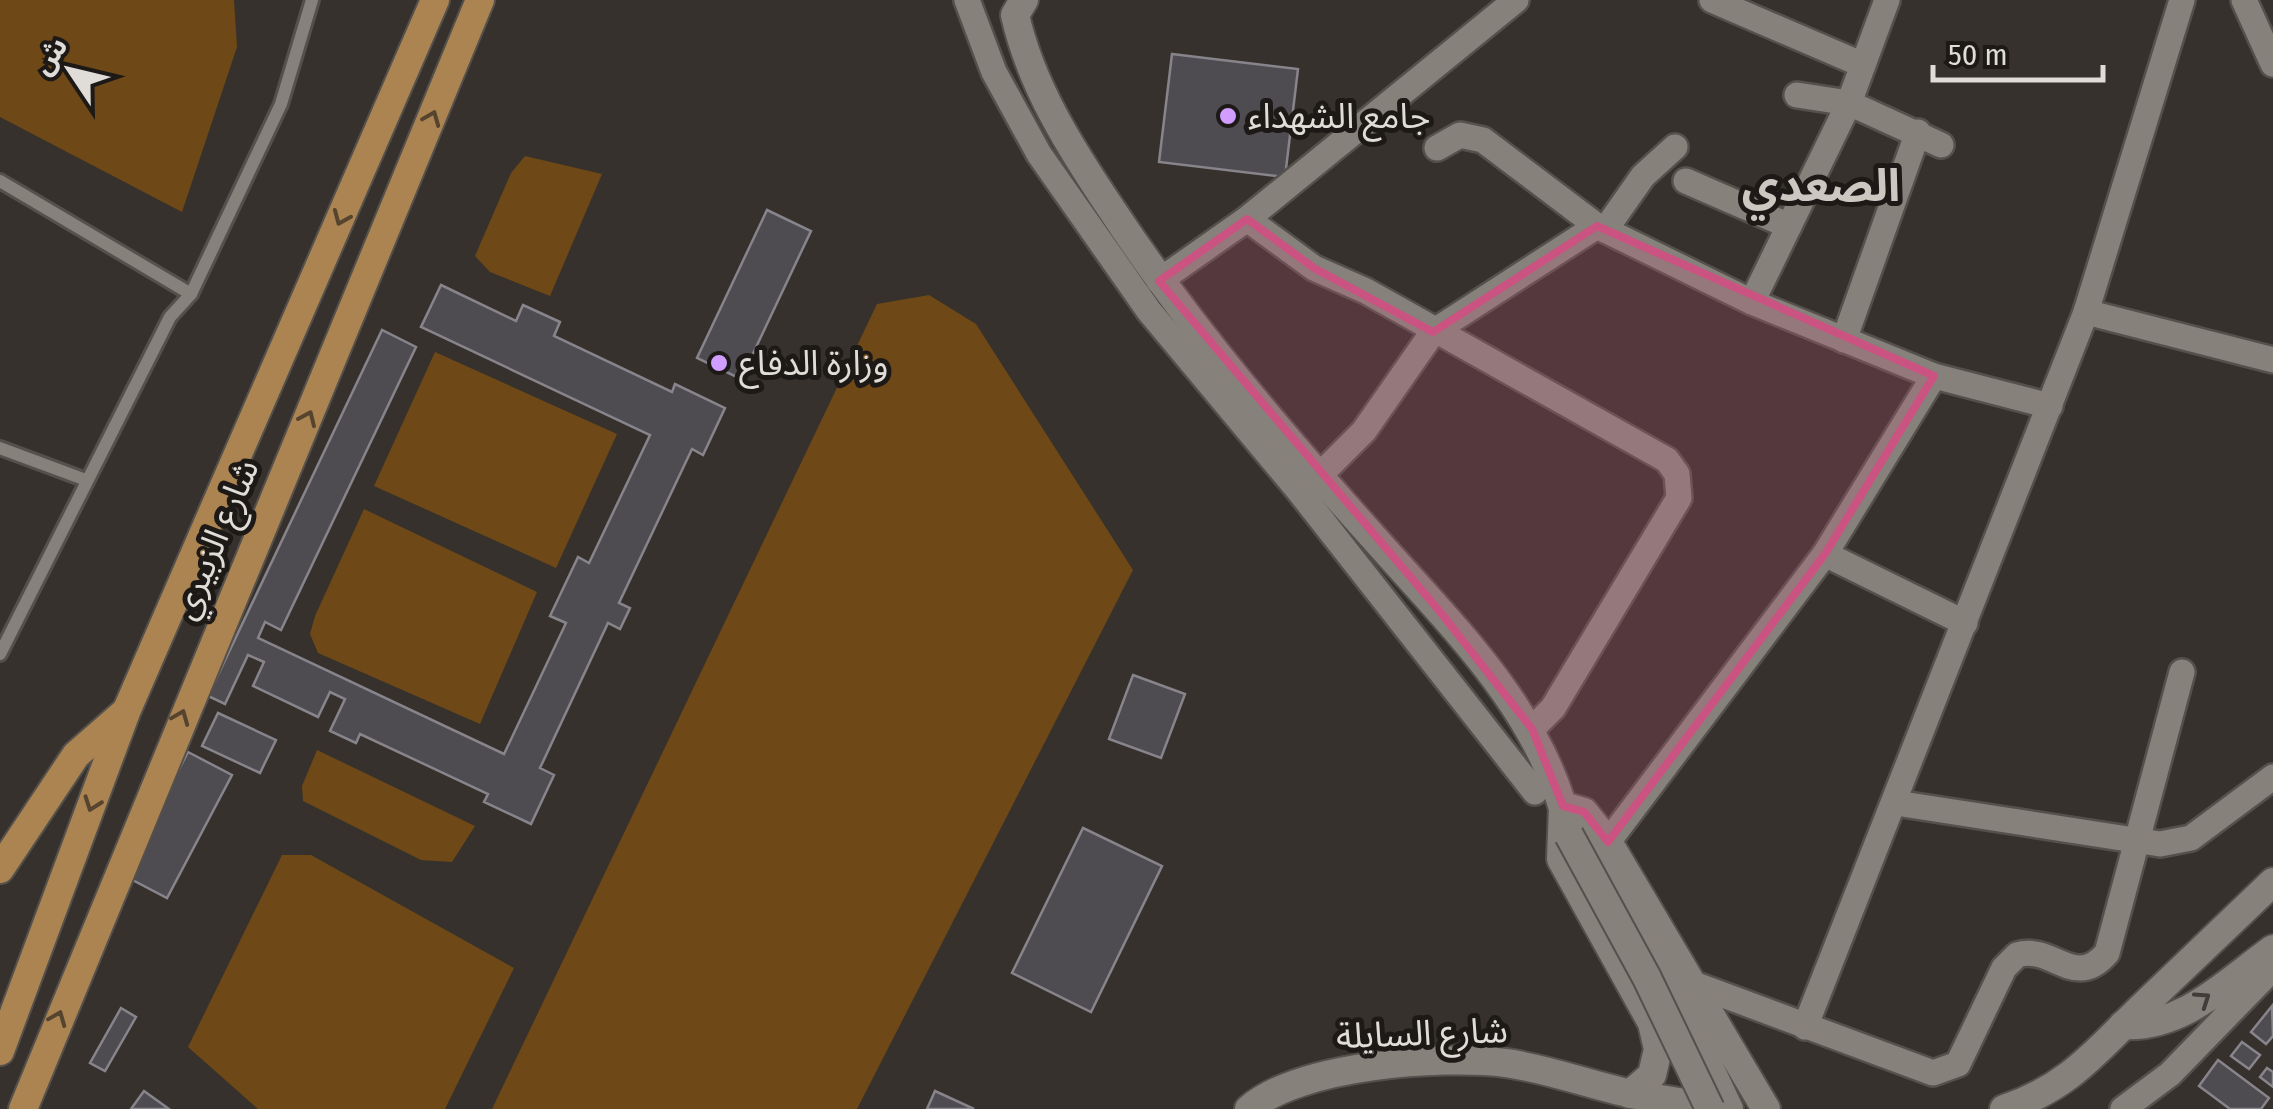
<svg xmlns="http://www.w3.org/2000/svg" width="2273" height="1109" viewBox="0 0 2273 1109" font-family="'Fira Sans Condensed','Noto Sans Arabic',sans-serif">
<rect width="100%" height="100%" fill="#36312c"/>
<g fill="#6e4816">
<polygon points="0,0 234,0 237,47 182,212 0,117"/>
<polygon points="525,156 602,174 550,296 490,272 475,256 511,173"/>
<polygon points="929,295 976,324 1133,570 857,1109 492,1109 877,304"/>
<polygon points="435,352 617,434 556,568 374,486"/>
<polygon points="364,509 537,592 480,724 318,653 310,634 315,616"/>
<polygon points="317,750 475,826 452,862 421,860 303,801 302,786"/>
<polygon points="282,855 311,855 514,968 445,1109 258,1109 188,1047"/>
</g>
<g fill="#4e4b51" stroke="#88848b" stroke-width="2.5">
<polygon points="1172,54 1298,69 1285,177 1159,162"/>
<polygon points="767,210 811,231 741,379 697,358"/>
<polygon points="441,285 516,321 523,305 560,322 554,336 672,392 675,384 725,408 703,455 692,449 619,603 630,608 620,629 608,623 540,768 554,775 531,824 484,802 488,794 360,734 356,743 330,731 345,699 330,692 318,717 253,686 264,662 248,655 225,704 208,696 382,330 416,347 281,630 265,622 258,638 504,754 566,623 550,616 578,557 589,563 650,435 421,327"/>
<polygon points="1133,675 1185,694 1161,758 1109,739"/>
<polygon points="218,713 276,740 260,773 202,746"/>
<polygon points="188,752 232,775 167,898 123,875"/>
<polygon points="1083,828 1162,866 1091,1012 1012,973"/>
<polygon points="2272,1006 2273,1036 2266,1044 2251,1032"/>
<polygon points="121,1008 136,1017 105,1071 90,1063"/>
<polygon points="2242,1042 2260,1055 2249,1069 2231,1056"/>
<polygon points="2218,1060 2269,1098 2261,1109 2230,1109 2199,1086"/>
<polygon points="2267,1068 2273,1072 2273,1087 2260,1077"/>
<polygon points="144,1091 169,1109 131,1109"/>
<polygon points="935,1091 974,1109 927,1109"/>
</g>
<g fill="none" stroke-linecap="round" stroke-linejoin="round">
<g stroke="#54504b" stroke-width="18">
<g id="service">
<polyline points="0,181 191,294"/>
<polyline points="0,448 86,480"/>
<polyline points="0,654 170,317 191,294 281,104 312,0"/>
</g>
</g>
<g stroke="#54504b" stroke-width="30">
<g id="minor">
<polyline points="967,0 994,72 1039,154 1149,311 1299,491 1535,792"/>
<polyline points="1712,0 1863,65"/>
<polyline points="2244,0 2273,64"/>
<polyline points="1797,95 1849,103 1941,145"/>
<polyline points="1437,148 1460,135 1483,140 1597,226 1752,302 1934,376 2050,406"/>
<polyline points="1686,181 1789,226"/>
<polyline points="1247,219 1314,268 1366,291 1667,460 1677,474 1679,498 1553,708 1532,729"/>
<polyline points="1605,230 1643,176 1675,147"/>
<polyline points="1159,281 1247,219 1516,0"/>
<polyline points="1752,302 1849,103 1887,0"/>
<polyline points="2086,312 2273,360"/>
<polyline points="1844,340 1918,132"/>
<polyline points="1319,476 1364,431 1433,332 1597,226"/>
<polyline points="1825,554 1965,623"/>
<polyline points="1896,803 2160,844 2191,838 2273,777"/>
<polyline points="1608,842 1825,554 1934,376"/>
<path d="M 1691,983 L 1933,1073 L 1958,1064 L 2004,968 L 2017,955 C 2053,944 2074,991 2107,953 L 2182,672"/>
<polyline points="1805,1027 2086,312 2182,0"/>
<polyline points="2123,1109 2170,1074 2273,968"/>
</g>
</g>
<g stroke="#54504b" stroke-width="32">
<g id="tertiary">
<path d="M 1024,0 L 1015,15 C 1031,86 1071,149 1112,210 C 1191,330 1286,440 1382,547 C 1456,630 1544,716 1568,828"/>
<polyline points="1568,812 1663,969 1729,1109"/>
</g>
</g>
<g stroke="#54504b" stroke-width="32">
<g id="secondary">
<path d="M 2123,1025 C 2182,1029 2228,981 2273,949"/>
<polyline points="1630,1094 1652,1075 1658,1049 1652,1023 1561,859 1563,806 1584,812 1608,842 1766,1109"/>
<path d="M 1249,1109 C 1300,1065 1440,1055 1506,1063 C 1549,1069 1590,1085 1632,1094 C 1662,1100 1692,1104 1723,1109"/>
<path d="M 2004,1109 C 2070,1087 2096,1051 2144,1005 C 2187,964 2230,923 2273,882"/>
</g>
</g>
<g stroke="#54504b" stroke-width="32">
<g id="primary">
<polyline points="0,869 76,755 124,713"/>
<polyline points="0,1051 126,712 435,0"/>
<polyline points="23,1109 480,0"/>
</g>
</g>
<use href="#service" stroke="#87817b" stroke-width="12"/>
<use href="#minor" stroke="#87817b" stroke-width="25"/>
<use href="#tertiary" stroke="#87817b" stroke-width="28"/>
<use href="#secondary" stroke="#87817b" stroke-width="28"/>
<use href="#primary" stroke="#ac8452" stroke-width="28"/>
<g stroke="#54504b" stroke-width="32" stroke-linecap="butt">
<polyline id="tertiary-bridge" points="1569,835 1647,978 1710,1109"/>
</g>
<use href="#tertiary-bridge" stroke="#87817b" stroke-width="28"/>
</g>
<defs><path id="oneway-chevron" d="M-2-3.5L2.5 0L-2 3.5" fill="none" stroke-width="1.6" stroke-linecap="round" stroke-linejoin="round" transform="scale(2.5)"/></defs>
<g stroke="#56442f">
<use href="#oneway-chevron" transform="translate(432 118) rotate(-68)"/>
<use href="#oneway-chevron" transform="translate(341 218) rotate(113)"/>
<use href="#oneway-chevron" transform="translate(308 418) rotate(-66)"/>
<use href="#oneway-chevron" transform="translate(181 717) rotate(-68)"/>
<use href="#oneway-chevron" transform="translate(92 804) rotate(110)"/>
<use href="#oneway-chevron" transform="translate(58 1018) rotate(-68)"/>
</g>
<use stroke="#413d3a" href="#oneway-chevron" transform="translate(2203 999) rotate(-34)"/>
<path fill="#cb5381" fill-opacity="0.2" stroke="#cb5381" stroke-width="8" stroke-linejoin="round" d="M 1247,219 L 1314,268 L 1433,332 L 1597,226 L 1934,376 L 1825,554 L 1608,842 L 1584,812 L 1563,806 L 1532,729 L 1441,613 L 1159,281 Z"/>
<g fill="#d19dfe" stroke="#1c1917" stroke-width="4">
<circle cx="1228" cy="116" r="10"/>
<circle cx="719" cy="363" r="10"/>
</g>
<g text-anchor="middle" stroke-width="10" stroke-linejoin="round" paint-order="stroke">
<g font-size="35" fill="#e0ddd9" stroke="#1c1917" text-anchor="start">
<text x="1248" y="128">جامع الشهداء</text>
<text x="739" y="375">وزارة الدفاع</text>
</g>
<g font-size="35" fill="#e0ddd9" stroke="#1c1917">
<text transform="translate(215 539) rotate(-67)" y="12">شارع الزبيري</text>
<text transform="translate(1422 1033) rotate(-2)" y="12">شارع السايلة</text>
</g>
<g font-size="45" font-weight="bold" fill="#cdc7c1" stroke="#1c1917">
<text x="1821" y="201">الصعدي</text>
</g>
</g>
<g transform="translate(70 70) rotate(305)" stroke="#1c1917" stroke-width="8" paint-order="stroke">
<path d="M0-8L18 38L0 25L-18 38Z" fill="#e0ddd9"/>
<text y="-15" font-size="28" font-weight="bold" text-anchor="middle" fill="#e0ddd9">ش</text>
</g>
<path d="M1933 65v15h170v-15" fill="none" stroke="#e0ddd9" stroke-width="5"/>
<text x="1948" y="65" font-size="30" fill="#e0ddd9" stroke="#1c1917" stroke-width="8" paint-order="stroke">50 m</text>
</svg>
